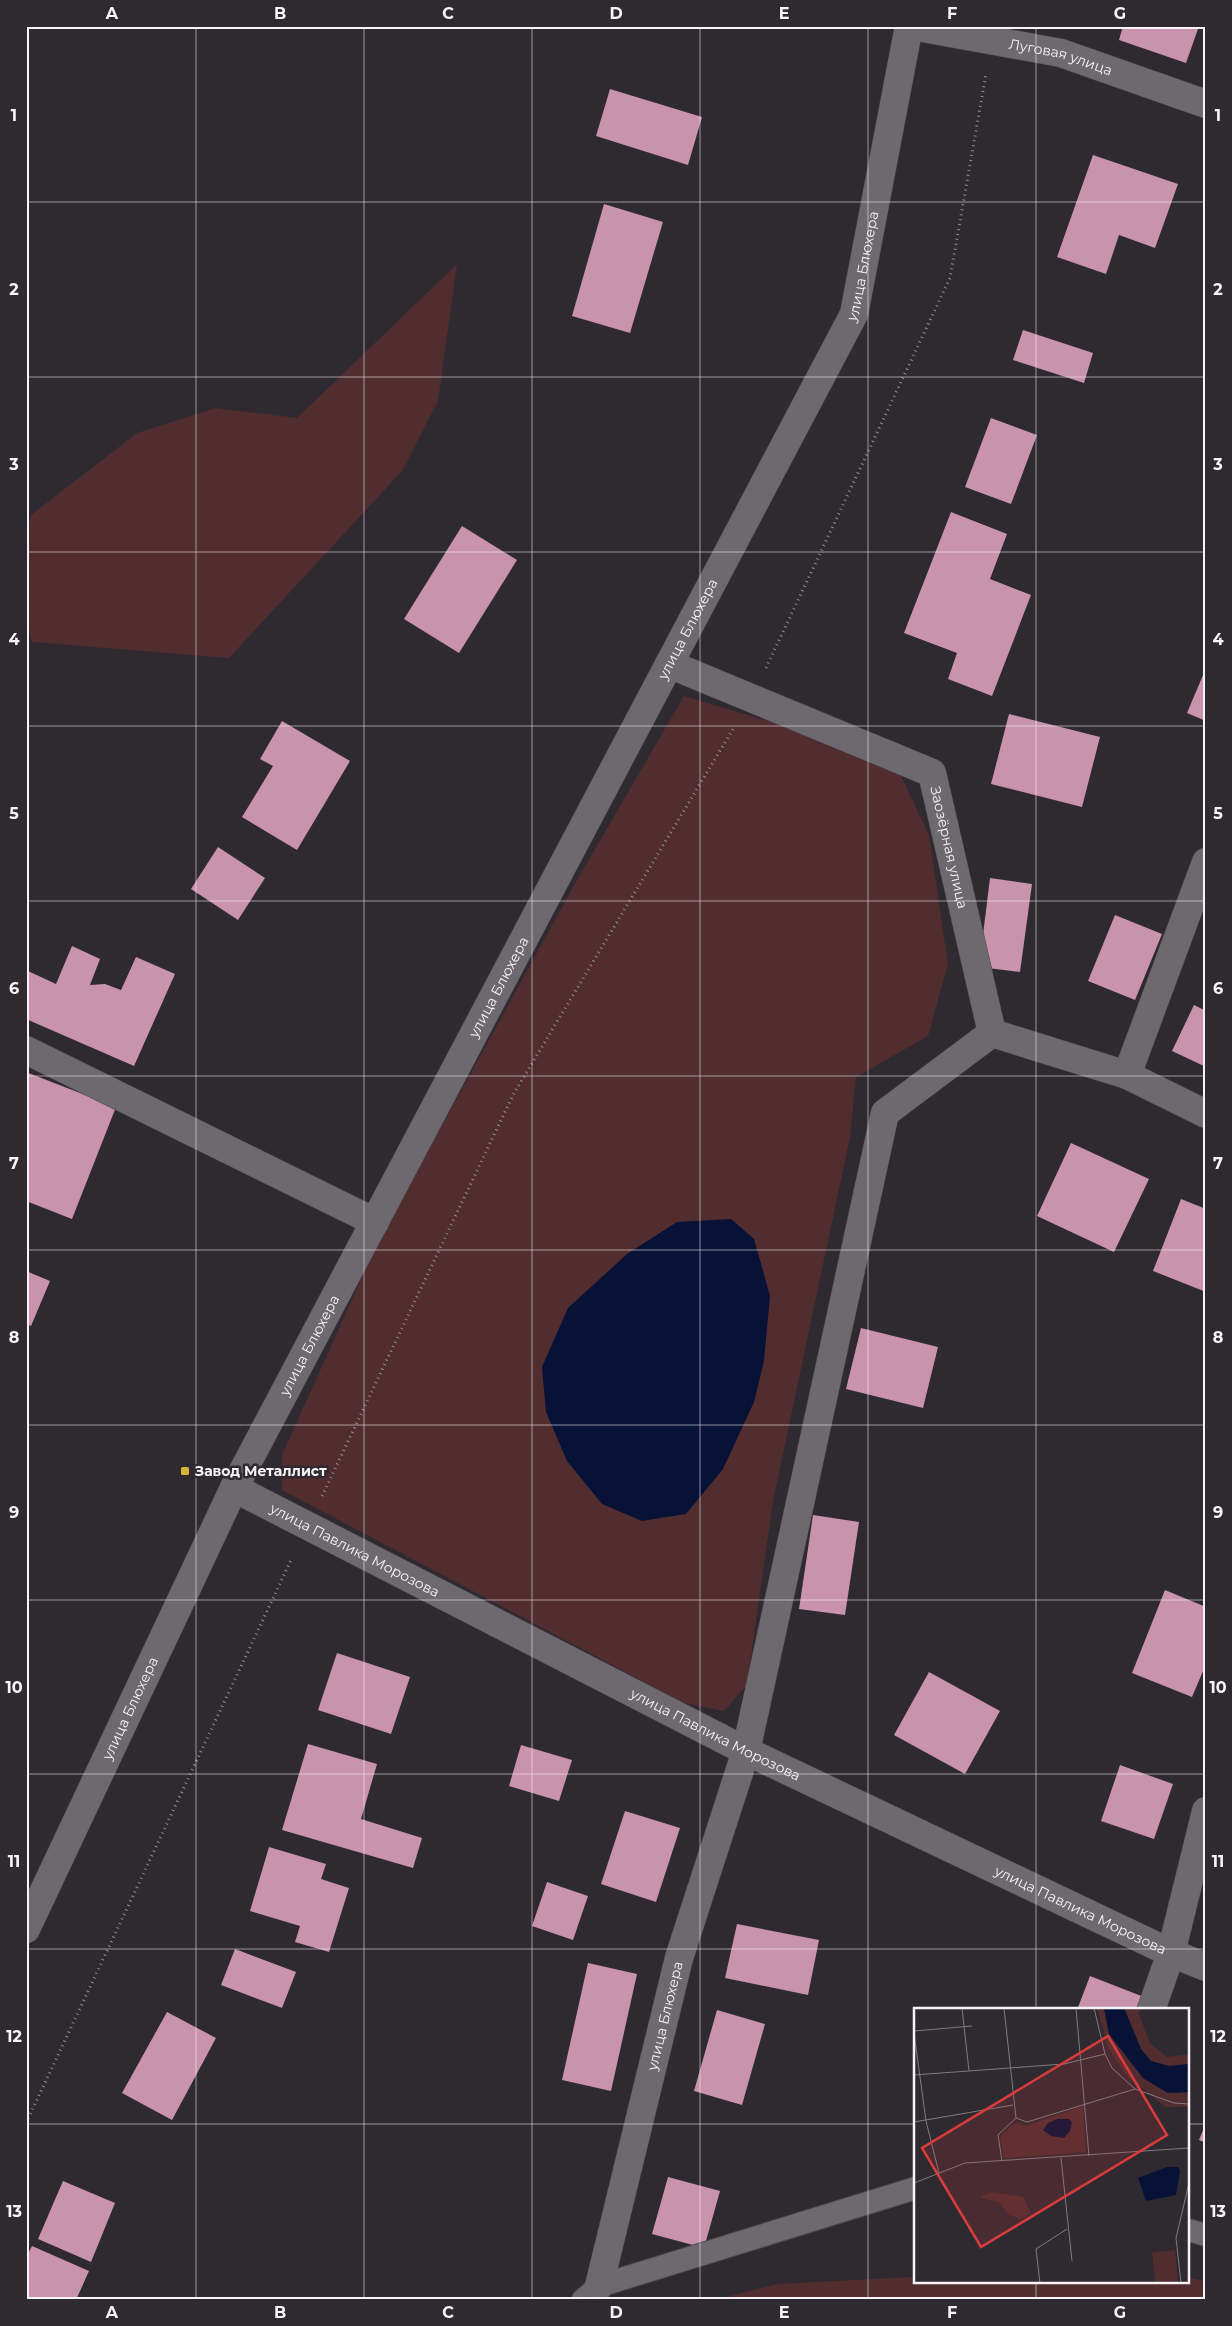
<svg xmlns="http://www.w3.org/2000/svg" width="1232" height="2326" viewBox="0 0 1232 2326" font-family="Montserrat,sans-serif">
<rect width="100%" height="100%" fill="#2f2a30"/>
<g fill="#512d30">
<path d="M 457,264 L 438,401 L 402,471 L 229,658 L 32,642 C 22,612 24,547 31,515 L 137,433 L 216,408 L 297,418 Z"/>
<polygon points="684,696 781,725 901,776 929,835 948,964 928,1036 856,1077 850,1137 773,1501 747,1685 724,1711 684,1703 282,1490 282,1455 377,1244 573,887"/>
<polygon points="914,2277 916,2277 916,2282 1188,2282 1188,2278 1206,2281 1206,2300 715,2300 777,2284"/>
</g>
<polygon fill="#081237" points="731,1219 754,1239 770,1296 764,1361 754,1402 723,1469 686,1514 642,1521 602,1504 567,1461 546,1412 542,1367 568,1308 627,1254 677,1222"/>
<g fill="#c992ad">
<polygon points="1123,26 1199,26 1186,63 1119,40"/>
<polygon points="610,89 702,117 688,165 596,136"/>
<polygon points="1093,155 1178,184 1155,248 1119,235 1106,274 1057,257"/>
<polygon points="604,204 663,222 630,333 572,316"/>
<polygon points="1023,330 1093,353 1084,383 1013,360"/>
<polygon points="991,418 1037,435 1011,504 965,487"/>
<polygon points="951,512 1007,534 990,579 1031,595 992,696 948,679 957,653 904,633"/>
<polygon points="462,526 517,560 459,653 404,619"/>
<polygon points="1206,668 1206,721 1187,713"/>
<polygon points="1009,714 1100,737 1082,807 991,784"/>
<polygon points="282,721 350,761 297,850 242,817 273,766 260,759"/>
<polygon points="218,847 265,878 238,920 191,889"/>
<polygon points="990,878 1032,884 1020,972 979,967"/>
<polygon points="1115,915 1162,934 1135,1000 1088,981"/>
<polygon points="72,946 100,959 90,985 105,984 121,990 136,957 175,974 134,1066 26,1019 28,971 56,984"/>
<polygon points="1194,1005 1206,1011 1206,1067 1172,1051"/>
<polygon points="26,1072 116,1107 72,1219 26,1201"/>
<polygon points="1071,1143 1149,1179 1114,1252 1037,1216"/>
<polygon points="1181,1199 1206,1209 1206,1292 1153,1271"/>
<polygon points="26,1271 50,1281 31,1326 26,1324"/>
<polygon points="861,1328 938,1347 923,1408 846,1389"/>
<polygon points="813,1515 859,1522 845,1615 799,1609"/>
<polygon points="1165,1590 1206,1607 1206,1664 1192,1697 1132,1673"/>
<polygon points="337,1653 410,1677 391,1734 318,1710"/>
<polygon points="929,1672 1000,1711 965,1774 894,1735"/>
<polygon points="308,1744 377,1764 361,1819 422,1838 413,1868 282,1830"/>
<polygon points="521,1745 572,1760 559,1801 509,1786"/>
<polygon points="1120,1765 1173,1784 1154,1839 1101,1821"/>
<polygon points="625,1811 680,1828 656,1902 601,1884"/>
<polygon points="269,1847 326,1864 321,1879 349,1888 329,1952 295,1942 300,1926 250,1911"/>
<polygon points="547,1882 588,1896 573,1940 532,1926"/>
<polygon points="737,1924 819,1940 808,1995 725,1978"/>
<polygon points="235,1949 296,1972 282,2008 221,1985"/>
<polygon points="588,1963 637,1974 611,2091 562,2080"/>
<polygon points="1090,1976 1144,1997 1139,2010 1077,2010"/>
<polygon points="717,2010 765,2024 742,2105 694,2091"/>
<polygon points="167,2012 216,2038 172,2120 122,2093"/>
<polygon points="1206,2123 1206,2143 1199,2140"/>
<polygon points="668,2177 720,2191 704,2248 652,2234"/>
<polygon points="63,2181 115,2203 91,2262 38,2239"/>
<polygon points="32,2246 89,2271 76,2300 26,2300 26,2258"/>
</g>
<g fill="none" stroke-linecap="round" stroke-linejoin="round">
<g stroke="#4d494e" stroke-width="24">
<g id="service">
<polyline points="1188,2230 1206,2235"/>
<polyline points="583,2300 599,2286 916,2188"/>
</g>
</g>
<g stroke="#4d494e" stroke-width="29">
<g id="minor">
<path id="s1" d="M 912,26 L 1061,53 L 1206,104"/>
<path id="s2" d="M 669,664 L 932,773 L 992,1033 L 1127,1075 L 1206,1114"/>
<polyline points="26,1050 375,1222"/>
<polyline points="1127,1075 1206,862"/>
<path id="s3" d="M 234,1488 L 746,1751 L 1171,1953 L 1206,1967"/>
<polyline points="1151,2010 1171,1953 1206,1811"/>
<path id="s4" d="M 599,2286 L 679,1958 L 746,1751 L 885,1113 L 992,1033"/>
</g>
</g>
<g stroke="#4d494e" stroke-width="29">
<g id="tertiary">
<path id="s5" d="M 26,1929 L 234,1488 L 854,314 L 909,26"/>
</g>
</g>
<g stroke="#8f8b90" stroke-width="3" stroke-dasharray="1 4" stroke-linecap="butt">
<polyline points="766,668 950,278 986,74"/>
<polyline points="322,1496 513,1095 733,729"/>
<polyline points="26,2123 292,1558"/>
</g>
<use href="#service" stroke="#6e686f" stroke-width="22"/>
<use href="#minor" stroke="#6e686f" stroke-width="28"/>
<use href="#tertiary" stroke="#6e686f" stroke-width="28"/>
</g>
<path fill="none" stroke="#f7f3f7" stroke-width="1" stroke-opacity="0.55" d="M 196,26 L 196,2300M 364,26 L 364,2300M 532,26 L 532,2300M 700,26 L 700,2300M 868,26 L 868,2300M 1036,26 L 1036,2010M 26,202 L 1206,202M 26,377 L 1206,377M 26,552 L 1206,552M 26,726 L 1206,726M 26,901 L 1206,901M 26,1076 L 1206,1076M 26,1250 L 1206,1250M 26,1425 L 1206,1425M 26,1600 L 1206,1600M 26,1774 L 1206,1774M 26,1949 L 1206,1949M 26,2124 L 916,2124M 1188,2124 L 1206,2124M 1036,2282 L 1036,2300"/>
<rect fill="#d5b535" stroke="#2f2a30" stroke-width="2" x="180" y="1466" width="10" height="10" rx="2.5"/>
<g text-anchor="middle" stroke-width="5" stroke-linejoin="round" paint-order="stroke">
<g font-size="14" fill="#f7f3f7" stroke="#2f2a30">
<text dy="5" stroke="none"><textPath href="#s1" startOffset="152">Луговая улица</textPath></text>
<text dy="5" stroke="none"><textPath href="#s5" startOffset="1864">улица Блюхера</textPath></text>
<text dy="5" stroke="none"><textPath href="#s5" startOffset="1459">улица Блюхера</textPath></text>
<text dy="5" stroke="none"><textPath href="#s2" startOffset="361">Заозёрная улица</textPath></text>
<text dy="5" stroke="none"><textPath href="#s5" startOffset="1054">улица Блюхера</textPath></text>
<text dy="5" stroke="none"><textPath href="#s5" startOffset="649">улица Блюхера</textPath></text>
<text dy="5" stroke="none"><textPath href="#s3" startOffset="136">улица Павлика Морозова</textPath></text>
<text dy="5" stroke="none"><textPath href="#s5" startOffset="244">улица Блюхера</textPath></text>
<text dy="5" stroke="none"><textPath href="#s3" startOffset="541">улица Павлика Морозова</textPath></text>
<text dy="5" stroke="none"><textPath href="#s3" startOffset="946">улица Павлика Морозова</textPath></text>
<text dy="5" stroke="none"><textPath href="#s4" startOffset="278">улица Блюхера</textPath></text>
</g>
<g font-size="14" font-weight="bold" fill="#f7f3f7" stroke="#2f2a30" text-anchor="start">
<text x="195" y="1476">Завод Металлист</text>
</g>
</g>
<g transform="translate(914 2008)">
<rect width="275" height="275" fill="#2f2a30"/>
<path d="M 183,0 L 190,0 L 195,26 L 229,70 L 254,85 L 275,84 L 275,99 L 251,99 L 212,67 L 194,39 ZM 210,0 L 229,0 L 224,4 L 236,35 L 253,49 L 275,46 L 275,56 L 254,58 L 237,53 L 227,41 ZM 169,98 L 172,144 L 90,150 L 86,129 L 98,117 L 105,115 L 112,118 ZM 78,184 L 109,189 L 117,205 L 107,211 L 95,207 L 86,195 L 66,189 ZM 261,242 L 264,275 L 241,275 L 238,244 Z" fill="#512d30"/>
<path d="M 190,0 L 210,0 L 227,41 L 237,53 L 255,58 L 275,56 L 275,84 L 254,85 L 229,70 L 195,26 ZM 143,111 L 155,111 L 158,114 L 156,123 L 150,130 L 137,128 L 129,122 L 134,115 ZM 253,159 L 264,159 L 266,163 L 262,187 L 232,193 L 224,170 Z" fill="#081237"/>
<path fill="none" stroke="#7f7a80" stroke-width="1" d="M 48,0 L 55,63M 162,0 L 175,148M 180,0 L 191,46 L 198,60 L 221,81 L 260,95 L 275,96M 0,23 L 58,18M 0,25 L 12,113 L 25,165M 0,67 L 150,56 L 191,46M 102,110 L 113,114 L 221,81M 0,114 L 99,97M 147,150 L 158,253M 88,153 L 84,127 L 102,110 L 90,0M 0,175 L 51,155 L 275,140M 126,275 L 122,241 L 153,221M 267,275 L 262,230 L 275,175"/>
<path fill="#d93c3d" fill-opacity="0.15" stroke="#d93c3d" stroke-width="2.5" d="M 194,28 L 253,127 L 67,239 L 8,140 Z"/>
<rect width="275" height="275" fill="none" stroke="#f7f3f7" stroke-width="2.5"/>
</g>
<rect width="1232" height="2326" fill="none" stroke="#2f2a30" stroke-width="55"/>
<rect x="28" y="28" width="1176" height="2270" fill="none" stroke="#f7f3f7" stroke-width="2"/>
<g font-size="16" text-anchor="middle" font-weight="bold" fill="#f7f3f7">
<text x="112" y="19">A</text>
<text x="280" y="19">B</text>
<text x="448" y="19">C</text>
<text x="616" y="19">D</text>
<text x="784" y="19">E</text>
<text x="952" y="19">F</text>
<text x="1120" y="19">G</text>
<text x="14" y="121">1</text>
<text x="1218" y="121">1</text>
<text x="14" y="295">2</text>
<text x="1218" y="295">2</text>
<text x="14" y="470">3</text>
<text x="1218" y="470">3</text>
<text x="14" y="645">4</text>
<text x="1218" y="645">4</text>
<text x="14" y="819">5</text>
<text x="1218" y="819">5</text>
<text x="14" y="994">6</text>
<text x="1218" y="994">6</text>
<text x="14" y="1169">7</text>
<text x="1218" y="1169">7</text>
<text x="14" y="1343">8</text>
<text x="1218" y="1343">8</text>
<text x="14" y="1518">9</text>
<text x="1218" y="1518">9</text>
<text x="14" y="1693">10</text>
<text x="1218" y="1693">10</text>
<text x="14" y="1867">11</text>
<text x="1218" y="1867">11</text>
<text x="14" y="2042">12</text>
<text x="1218" y="2042">12</text>
<text x="14" y="2217">13</text>
<text x="1218" y="2217">13</text>
<text x="112" y="2318">A</text>
<text x="280" y="2318">B</text>
<text x="448" y="2318">C</text>
<text x="616" y="2318">D</text>
<text x="784" y="2318">E</text>
<text x="952" y="2318">F</text>
<text x="1120" y="2318">G</text>
</g>
</svg>
